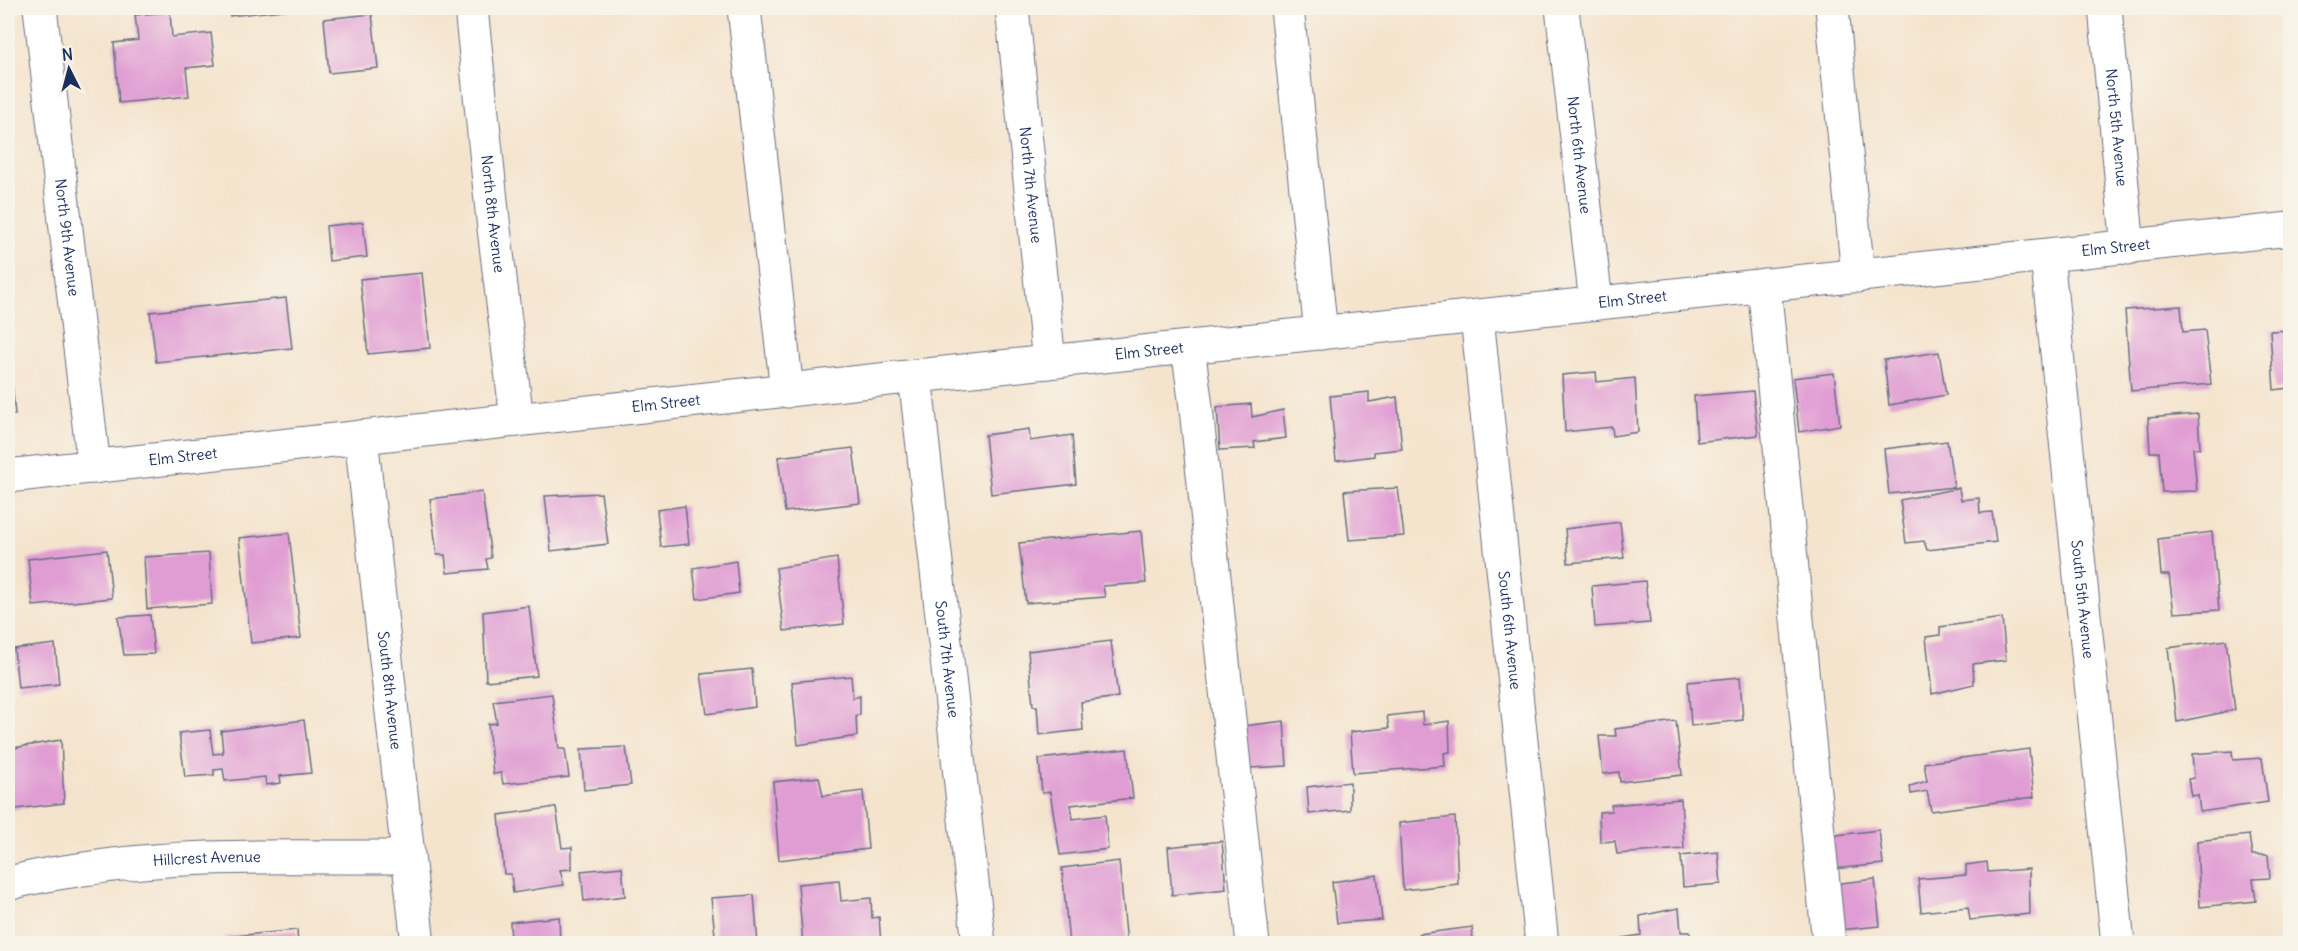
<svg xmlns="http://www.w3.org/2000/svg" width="2298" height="951" viewBox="0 0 2298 951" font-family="Delius,sans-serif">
<rect width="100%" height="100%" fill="#f7f3e8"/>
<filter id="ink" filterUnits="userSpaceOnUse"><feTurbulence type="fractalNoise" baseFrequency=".0167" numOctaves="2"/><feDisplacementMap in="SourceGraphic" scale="12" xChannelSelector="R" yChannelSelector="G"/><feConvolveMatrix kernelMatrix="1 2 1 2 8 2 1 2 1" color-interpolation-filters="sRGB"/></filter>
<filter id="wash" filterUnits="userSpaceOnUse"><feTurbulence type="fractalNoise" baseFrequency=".008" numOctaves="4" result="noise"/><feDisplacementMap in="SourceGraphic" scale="24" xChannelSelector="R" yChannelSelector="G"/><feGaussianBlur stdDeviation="1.35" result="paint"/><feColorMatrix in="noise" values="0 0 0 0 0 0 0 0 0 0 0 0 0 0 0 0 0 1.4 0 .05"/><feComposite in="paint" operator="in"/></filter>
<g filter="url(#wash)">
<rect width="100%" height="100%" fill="#f4e4cd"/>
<g id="blocks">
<g fill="#e09dd3">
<polygon points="230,8 291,8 291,9 230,16"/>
<polygon points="170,12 172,37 211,33 215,65 186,68 189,96 119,103 114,43 138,40 135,15"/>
<polygon points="372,14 378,68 329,73 324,19"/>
<polygon points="363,222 367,257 329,261 326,226"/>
<polygon points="422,273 430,348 368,354 360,279"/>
<polygon points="286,298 292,348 156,362 150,312"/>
<polygon points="2181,306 2183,332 2205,330 2211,384 2131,391 2125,310"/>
<polygon points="2290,330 2290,388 2274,390 2270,331"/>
<polygon points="1939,352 1946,395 1889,405 1884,360"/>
<polygon points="8,358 10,358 15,415 8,415"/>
<polygon points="1596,372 1597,382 1635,378 1638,432 1613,436 1612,427 1565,432 1562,375"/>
<polygon points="1834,373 1840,425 1799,432 1793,378"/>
<polygon points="1753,391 1758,435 1697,442 1694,396"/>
<polygon points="1369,392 1369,402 1397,397 1402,449 1374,452 1374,456 1336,461 1330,396"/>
<polygon points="1251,404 1252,417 1283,410 1286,438 1254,442 1255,448 1220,450 1217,407"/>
<polygon points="2198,414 2200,448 2193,448 2197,491 2162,492 2159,452 2150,452 2148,418"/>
<polygon points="1029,429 1030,441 1072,435 1076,484 991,494 985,435"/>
<polygon points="1947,441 1954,487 1889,494 1884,449"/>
<polygon points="853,448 860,503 785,512 778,457"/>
<polygon points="1398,488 1404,536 1349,540 1344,491"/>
<polygon points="1959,488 1961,500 1979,498 1980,513 1992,512 1996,542 1927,550 1924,541 1906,543 1900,500"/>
<polygon points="482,492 491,558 486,559 488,569 447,573 445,555 437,555 430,499"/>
<polygon points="601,493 608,544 551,551 545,496"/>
<polygon points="685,506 689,544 661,547 657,510"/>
<polygon points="1620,522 1624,558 1568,563 1565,529"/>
<polygon points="1141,531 1146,583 1103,586 1105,597 1026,603 1019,543"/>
<polygon points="2212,532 2219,610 2174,613 2169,575 2161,575 2158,539"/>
<polygon points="289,533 301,638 251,643 239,538"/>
<polygon points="107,550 112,598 33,606 28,559"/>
<polygon points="209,553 212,604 147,609 144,557"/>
<polygon points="837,558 844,624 784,631 776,568"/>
<polygon points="736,561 739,593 697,599 693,568"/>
<polygon points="1645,581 1650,623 1595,627 1592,586"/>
<polygon points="529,606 537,676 486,681 483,612"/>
<polygon points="150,615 154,654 124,655 118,617"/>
<polygon points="2002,618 2006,660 1973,664 1974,684 1932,694 1926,637 1940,635 1940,627"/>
<polygon points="2226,640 2235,710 2177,722 2168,648"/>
<polygon points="1111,641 1118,697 1081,702 1083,730 1039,735 1037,706 1033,706 1028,651"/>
<polygon points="55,644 59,684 18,688 14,649"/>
<polygon points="752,669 755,707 707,714 701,674"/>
<polygon points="851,676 853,698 860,696 860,715 856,715 857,736 798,745 792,682"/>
<polygon points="1740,677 1743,720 1691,726 1688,682"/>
<polygon points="552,694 559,749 565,749 569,777 503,784 501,773 493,774 488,724 497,723 493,701"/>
<polygon points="1422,712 1423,725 1449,721 1450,752 1444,753 1445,766 1353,773 1350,732 1389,728 1387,716"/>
<polygon points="304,720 311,773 280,776 281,783 266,785 265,777 225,781 223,769 214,770 214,775 185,777 179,733 210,730 213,754 223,753 221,731"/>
<polygon points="1284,721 1287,766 1249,768 1244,726"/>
<polygon points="1676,721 1682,775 1620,782 1619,772 1603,774 1599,736 1616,736 1615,729"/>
<polygon points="61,740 64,803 8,810 8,749"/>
<polygon points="626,747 631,785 584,790 581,749"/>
<polygon points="1127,749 1133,798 1071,805 1073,819 1105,815 1108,849 1060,855 1050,792 1042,793 1039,759"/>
<polygon points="2029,749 2034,797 1931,811 1927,791 1911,794 1910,786 1927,781 1924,763"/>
<polygon points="2232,751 2233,760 2262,758 2268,802 2200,812 2198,795 2191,796 2188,779 2194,778 2192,754"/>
<polygon points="819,777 823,796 863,791 868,849 779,860 773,782"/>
<polygon points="1350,782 1350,810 1309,814 1307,787"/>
<polygon points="1681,799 1684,849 1617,854 1615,841 1600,842 1599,812 1612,811 1611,805"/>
<polygon points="556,807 562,848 572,847 572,869 560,870 564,885 513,893 511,874 504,874 499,815"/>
<polygon points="1455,817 1458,884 1403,890 1399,823"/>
<polygon points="1879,830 1883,864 1833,869 1828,836"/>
<polygon points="2249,835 2252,855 2268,855 2270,878 2253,879 2256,901 2200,907 2197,841"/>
<polygon points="1222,841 1226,889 1172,895 1168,847"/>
<polygon points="1718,852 1721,884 1683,887 1681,856"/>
<polygon points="1119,861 1127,944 1069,944 1062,868"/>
<polygon points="1987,862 1988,872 2029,869 2030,914 1970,920 1968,907 1921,912 1918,879 1966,875 1966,865"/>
<polygon points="622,867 625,896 584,901 581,871"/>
<polygon points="1377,875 1382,920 1337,923 1332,882"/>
<polygon points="1875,879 1880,926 1839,930 1833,884"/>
<polygon points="839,880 841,901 871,898 872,918 879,917 881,944 803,944 798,884"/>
<polygon points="754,895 758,944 743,944 743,942 716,944 711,898"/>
<polygon points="1679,908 1681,932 1690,932 1691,944 1623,944 1622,938 1641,935 1640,916"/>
<polygon points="559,917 560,944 511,944 510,922"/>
<polygon points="1472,927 1473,944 1419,944 1419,934"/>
<polygon points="297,930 298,944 225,944 225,937"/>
</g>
</g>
</g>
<g filter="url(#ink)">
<use href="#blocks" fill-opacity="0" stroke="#676e85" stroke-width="1.5"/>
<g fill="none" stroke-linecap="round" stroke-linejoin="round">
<g stroke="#676e85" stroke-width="35">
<g id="minor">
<path id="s1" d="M 40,8 L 94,467"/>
<path id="s2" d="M 471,8 L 493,220 L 517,420"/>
<polyline points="744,8 787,391"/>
<path id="s3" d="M 1012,8 L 1049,362"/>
<polyline points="1287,8 1321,333"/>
<path id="s4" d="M 1562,8 L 1596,303"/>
<polyline points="1832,8 1858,276"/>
<path id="s5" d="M 2105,8 L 2128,248"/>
<path id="s6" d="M 2047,256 L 2118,944"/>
<polyline points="1764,285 1829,944"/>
<path id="s7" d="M 1477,317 L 1542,944"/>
<polyline points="1188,348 1195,399 1253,944"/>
<path id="s8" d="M 915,376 L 979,944"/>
<path id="s9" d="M 361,437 L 418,944"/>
<path id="s10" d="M 8,476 L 861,382 L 2290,229"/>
<path id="s11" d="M 8,884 C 32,876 58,873 84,869 C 190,852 300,858 408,857"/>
</g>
</g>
<use href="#minor" stroke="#fff" stroke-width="33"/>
</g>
</g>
<g text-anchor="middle" stroke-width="6" stroke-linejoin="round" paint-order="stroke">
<g font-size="15" fill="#1b2f5e" stroke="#f7f3e8">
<text dy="5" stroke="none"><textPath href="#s5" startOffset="120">North 5th Avenue</textPath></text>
<text dy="5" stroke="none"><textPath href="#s4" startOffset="148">North 6th Avenue</textPath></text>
<text dy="5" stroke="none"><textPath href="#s3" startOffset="178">North 7th Avenue</textPath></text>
<text dy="5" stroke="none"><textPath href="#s2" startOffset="207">North 8th Avenue</textPath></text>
<text dy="5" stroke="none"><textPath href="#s1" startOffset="231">North 9th Avenue</textPath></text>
<text dy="5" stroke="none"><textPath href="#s10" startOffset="2120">Elm Street</textPath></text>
<text dy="5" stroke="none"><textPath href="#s10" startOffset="1634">Elm Street</textPath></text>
<text dy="5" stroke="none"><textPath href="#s10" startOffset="1148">Elm Street</textPath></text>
<text dy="5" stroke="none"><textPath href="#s10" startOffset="662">Elm Street</textPath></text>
<text dy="5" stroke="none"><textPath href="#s10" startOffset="176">Elm Street</textPath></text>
<text dy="5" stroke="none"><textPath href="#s6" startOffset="345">South 5th Avenue</textPath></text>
<text dy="5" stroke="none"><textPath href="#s7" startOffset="315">South 6th Avenue</textPath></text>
<text dy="5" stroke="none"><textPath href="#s8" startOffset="285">South 7th Avenue</textPath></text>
<text dy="5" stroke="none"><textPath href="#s9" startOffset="255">South 8th Avenue</textPath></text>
<text dy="5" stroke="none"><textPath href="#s11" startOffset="201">Hillcrest Avenue</textPath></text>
</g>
</g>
<rect width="2298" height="951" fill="none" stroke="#f7f3e8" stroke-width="30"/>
<g transform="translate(69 69) rotate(354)" stroke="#f7f3e8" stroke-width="4.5" paint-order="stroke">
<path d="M0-4.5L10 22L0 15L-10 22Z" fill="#1b2f5e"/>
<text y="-9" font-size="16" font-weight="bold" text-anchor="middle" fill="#1b2f5e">N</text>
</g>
</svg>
